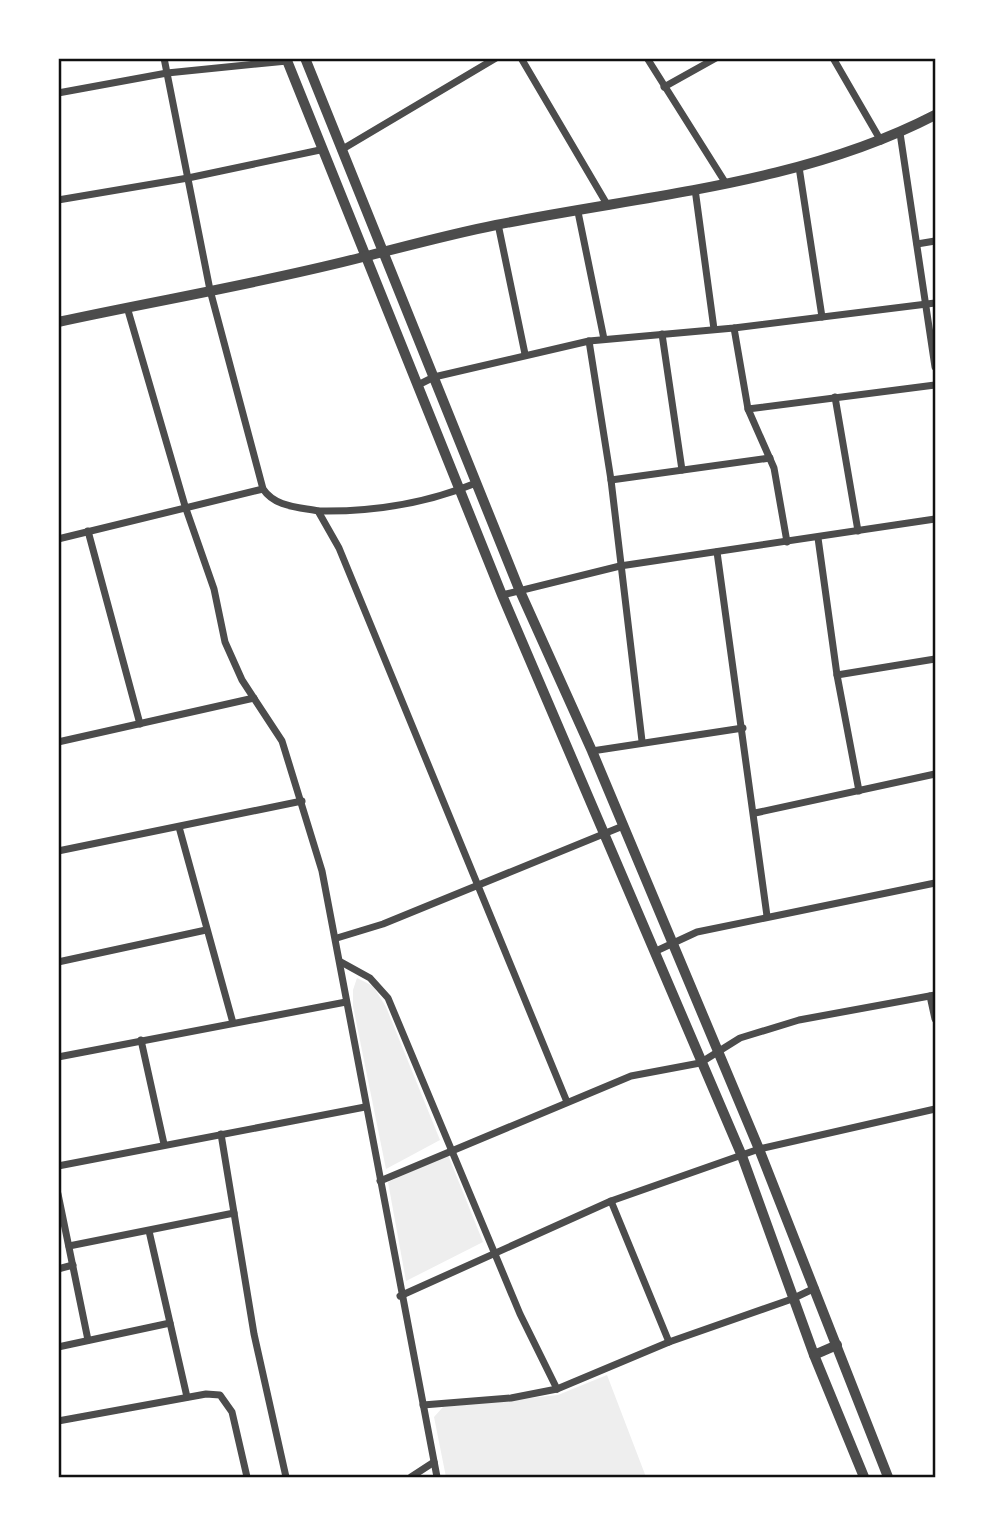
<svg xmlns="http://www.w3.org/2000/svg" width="993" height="1535" viewBox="0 0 993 1535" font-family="'Titillium Web',sans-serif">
<rect width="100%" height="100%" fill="#fff"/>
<g fill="#eee">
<polygon points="357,978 373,986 386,1007 440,1140 386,1169 353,1006 353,990"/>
<polygon points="448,1155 483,1242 406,1281 388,1182"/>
<polygon points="607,1375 646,1477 446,1477 434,1417 443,1407 558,1395"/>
</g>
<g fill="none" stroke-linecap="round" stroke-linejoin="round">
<g stroke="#4c4c4c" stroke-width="7">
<path d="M 164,58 L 210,290 L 263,489 C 275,507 298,507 318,511 L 339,548 L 567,1102"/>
<polyline points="521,58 608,206"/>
<polyline points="647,58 725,182"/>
<polyline points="833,58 881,141"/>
<polyline points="664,87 716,58"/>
<polyline points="58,93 167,73 287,61"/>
<polyline points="900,133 935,367"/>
<polyline points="341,150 496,58"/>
<polyline points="799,167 822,317"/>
<polyline points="695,189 714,329"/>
<polyline points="58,200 188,178 320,150"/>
<polyline points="578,212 604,339"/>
<polyline points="498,224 525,354"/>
<polyline points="917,244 935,241"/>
<polyline points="127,307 185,506 214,589 225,642 242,680 282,741 322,871 437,1477"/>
<polyline points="734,328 748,409 774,468 787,542"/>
<polyline points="662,334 682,470"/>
<polyline points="589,341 611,480 642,741"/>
<polyline points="418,385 434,377 589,341 734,328 935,303"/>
<polyline points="835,397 858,531"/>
<polyline points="748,409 935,385"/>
<polyline points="611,480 770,458"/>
<path d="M 318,511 C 373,512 425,504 476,483"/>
<polyline points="88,531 140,724"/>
<polyline points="818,538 837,675 859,791"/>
<polyline points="58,539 263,489"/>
<polyline points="717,552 767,916"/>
<polyline points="502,595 620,566 935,519"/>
<polyline points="837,675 935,659"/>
<polyline points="58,742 254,698"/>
<polyline points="592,751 743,728"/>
<polyline points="755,813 935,774"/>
<polyline points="179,827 233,1023"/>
<polyline points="58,851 302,801"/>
<polyline points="337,938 383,924 623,826"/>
<polyline points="654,952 697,932 935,883"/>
<polyline points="58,962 206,930"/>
<polyline points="341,962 370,978 388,998 520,1314 557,1389"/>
<polyline points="930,996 935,1019"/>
<polyline points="141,1040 164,1144"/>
<polyline points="58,1057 346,1002"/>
<polyline points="221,1134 254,1334 286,1477"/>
<polyline points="58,1166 365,1107"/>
<polyline points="380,1181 631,1076 700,1063 740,1038 799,1020 935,995"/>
<polyline points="58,1194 88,1340"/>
<polyline points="611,1201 669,1342"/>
<polyline points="149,1231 187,1397"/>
<polyline points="69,1246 234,1213"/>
<polyline points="58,1269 73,1265"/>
<polyline points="400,1296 611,1201 759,1149 935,1109"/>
<polyline points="58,1347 170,1323"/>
<polyline points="423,1405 511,1398 557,1389 669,1342 792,1299 815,1288"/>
<polyline points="58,1421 206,1394 220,1395 232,1412 247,1477"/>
<polyline points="411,1477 434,1462"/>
</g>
<g stroke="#4c4c4c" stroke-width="10">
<polyline points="286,58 502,595 742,1156 814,1355 864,1477"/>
<polyline points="305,58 519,589 592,751 759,1149 888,1477"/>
<path d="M 58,322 C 159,300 263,283 363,257 C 407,246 451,234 496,225 C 643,195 800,185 935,115"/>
<polyline points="814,1355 837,1345"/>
</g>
</g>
<rect width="993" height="1535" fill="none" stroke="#ffffff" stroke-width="119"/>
<rect x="60" y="60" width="874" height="1416" fill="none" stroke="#111" stroke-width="2.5"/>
</svg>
